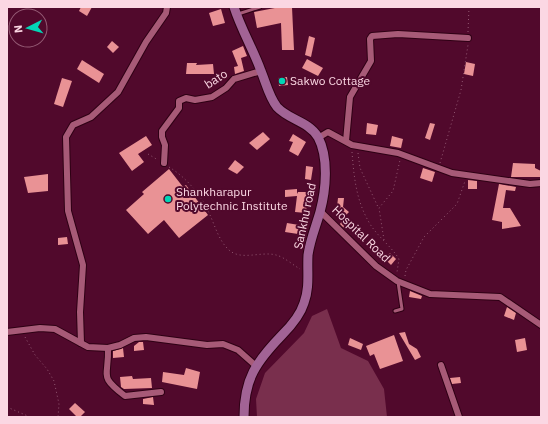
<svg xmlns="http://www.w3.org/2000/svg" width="548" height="424" viewBox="0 0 548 424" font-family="'IBM Plex Sans',sans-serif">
<rect width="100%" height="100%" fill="#51092c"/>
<polygon fill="#792f4d" points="327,309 341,348 368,361 384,389 387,417 257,417 256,399 265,373 304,333 312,316"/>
<g fill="#e99295">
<polygon points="81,7 92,7 87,16 79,11"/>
<polygon points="280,7 292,7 294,50 282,50 281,23 257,28 254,12"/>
<polygon points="221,9 225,23 213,26 209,13"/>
<polygon points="309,36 315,38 311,57 305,55"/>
<polygon points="112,41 119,47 113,53 107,47"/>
<polygon points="243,46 247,56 241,58 244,71 235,74 234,67 238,66 232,51"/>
<polygon points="307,59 323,68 318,76 302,68"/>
<polygon points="82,60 104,74 99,83 77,69"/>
<polygon points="466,62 475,64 473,76 464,74"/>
<polygon points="187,63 197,63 196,65 213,64 214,74 186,74"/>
<polygon points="287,77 288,85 279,86 278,78"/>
<polygon points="62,78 72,81 63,107 54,104"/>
<polygon points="367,123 378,125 376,135 366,134"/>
<polygon points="430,123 435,124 430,140 425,138"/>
<polygon points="263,132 270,139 257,150 249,143"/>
<polygon points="293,134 306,142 298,156 289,151 293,142 289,141"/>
<polygon points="146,136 152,145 138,154 144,162 132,171 119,153"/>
<polygon points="392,136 403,139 401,148 390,146"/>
<polygon points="235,160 244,167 237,174 228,169"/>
<polygon points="513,163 535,164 535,168 541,171 541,177 511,177"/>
<polygon points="306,166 313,167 311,180 305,179"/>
<polygon points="423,168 435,172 432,182 420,178"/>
<polygon points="169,169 183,187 186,185 208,215 179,238 164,220 148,234 126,210 144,194 142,192"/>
<polygon points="48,174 48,191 28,193 24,177"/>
<polygon points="468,180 477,181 477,189 468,189"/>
<polygon points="499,184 516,187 515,191 506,190 503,208 510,208 521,226 502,229 502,222 492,220"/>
<polygon points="297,189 297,194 298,192 308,192 306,213 295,212 297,196 285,197 285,190"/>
<polygon points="338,198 344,198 343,207 349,212 345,216 352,224 346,230 340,224 342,221 335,214 340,208 337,207"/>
<polygon points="287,223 299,225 298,234 285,232"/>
<polygon points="67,237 68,244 58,245 58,238"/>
<polygon points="390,253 396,259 391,265 384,258"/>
<polygon points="410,291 422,296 421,299 409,297"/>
<polygon points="507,307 516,313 514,320 504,316"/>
<polygon points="405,332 409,344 417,349 421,357 415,360 399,333"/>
<polygon points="394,335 403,361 380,369 374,354 370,356 366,346"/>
<polygon points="350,338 363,344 361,350 348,345"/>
<polygon points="525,338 527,350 517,352 515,340"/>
<polygon points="139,342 143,342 144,350 134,351 134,346"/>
<polygon points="123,348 124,357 113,358 113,351"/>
<polygon points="186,368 200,372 197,389 162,382 163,372 184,375"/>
<polygon points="132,376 133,379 151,378 152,388 124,389 121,387 120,377"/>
<polygon points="460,377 461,383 452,384 450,378"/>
<polygon points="153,397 154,405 143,404 143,399"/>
<polygon points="75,403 85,412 80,417 77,417 69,409"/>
</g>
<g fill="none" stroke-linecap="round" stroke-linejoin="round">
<g stroke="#2e0014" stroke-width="5">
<g id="service">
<polyline points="238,14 260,7"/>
<polyline points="395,311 402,309 398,282"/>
</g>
</g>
<g stroke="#2e0014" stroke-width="8">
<g id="minor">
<polyline points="318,138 328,132 352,145 398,153 452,173 530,184 541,183"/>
<polyline points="346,141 350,97 371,61 370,39 372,36 398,34 468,38"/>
<polyline points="164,163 165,145 162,137 162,131 179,108 179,101 186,98 195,100 212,97 226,88 234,79 261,71"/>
<polyline points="320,211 376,266 397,281 430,294 500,297 541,325"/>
<polyline points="7,332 40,328 55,329 88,347 108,348 120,345 134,338 146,337 207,345 223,344 238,350 255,365"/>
<polyline points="81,343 80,312 83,265 68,211 66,137 73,125 91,117 118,92 146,42 166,13 167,7"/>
<path d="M 108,348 C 109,378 98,375 125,396 L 161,392"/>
<polyline points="441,365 459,417"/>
</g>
</g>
<g stroke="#2e0014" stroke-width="11">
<path id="secondary" d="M 234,7 C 241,29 253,49 261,71 C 266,83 269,97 277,107 C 289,120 308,121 318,137 C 329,158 326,190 320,212 C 316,226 310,240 308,255 C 307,272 310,287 304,303 C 300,316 291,326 282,335 C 256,362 244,379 244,417"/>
</g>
<g stroke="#935973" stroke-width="1" stroke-dasharray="1 3" stroke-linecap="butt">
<polyline points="468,32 469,7"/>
<path d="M 352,152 C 354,177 356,201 370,224 C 378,237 391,246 399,259 L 397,272"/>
<polyline points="358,153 360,168 378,207"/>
<polyline points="148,154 158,160"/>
<polyline points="440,163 461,90 468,45"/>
<path d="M 169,167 C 187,178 201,195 210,215 C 215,226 219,241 229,250 C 241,261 261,251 276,255 C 284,257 293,265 300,269"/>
<polyline points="384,240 379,208 393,191 400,160"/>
<polyline points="405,276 406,270 424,237 457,204 465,181"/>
<polyline points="25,337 35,355 47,369 54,381 59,404 58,417"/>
<polyline points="7,407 30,417"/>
</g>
<use href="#service" stroke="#a75a77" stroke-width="3"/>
<use href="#minor" stroke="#a75a77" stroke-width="6"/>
<use href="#secondary" stroke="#a26395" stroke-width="9"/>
</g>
<g fill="#03d5b6" stroke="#51092c" stroke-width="1.5">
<circle cx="282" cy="81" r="4"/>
<circle cx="168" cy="199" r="4"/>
</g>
<g text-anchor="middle" stroke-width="4" stroke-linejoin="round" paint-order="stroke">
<g font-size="12" fill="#fbd7e3" stroke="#51092c">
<text transform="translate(216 79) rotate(-33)" y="4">bato</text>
<text transform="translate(305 216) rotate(-78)" y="4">Sankhu road</text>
<text transform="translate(361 234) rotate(44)" y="4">Hospital Road</text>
</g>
<g font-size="12" fill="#fbd7e3" stroke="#51092c" text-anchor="start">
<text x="290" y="85">Sakwo Cottage</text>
<text x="176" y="196">Shankharapur<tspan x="176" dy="14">Polytechnic Institute</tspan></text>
</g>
</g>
<rect width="548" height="424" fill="none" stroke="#fbd7e3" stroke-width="16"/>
<g transform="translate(28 28) rotate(264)"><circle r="19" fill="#51092c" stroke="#955b75"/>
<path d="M0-3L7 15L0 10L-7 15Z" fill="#03d5b6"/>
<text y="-6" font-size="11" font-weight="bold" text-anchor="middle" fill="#fbd7e3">N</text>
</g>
</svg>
